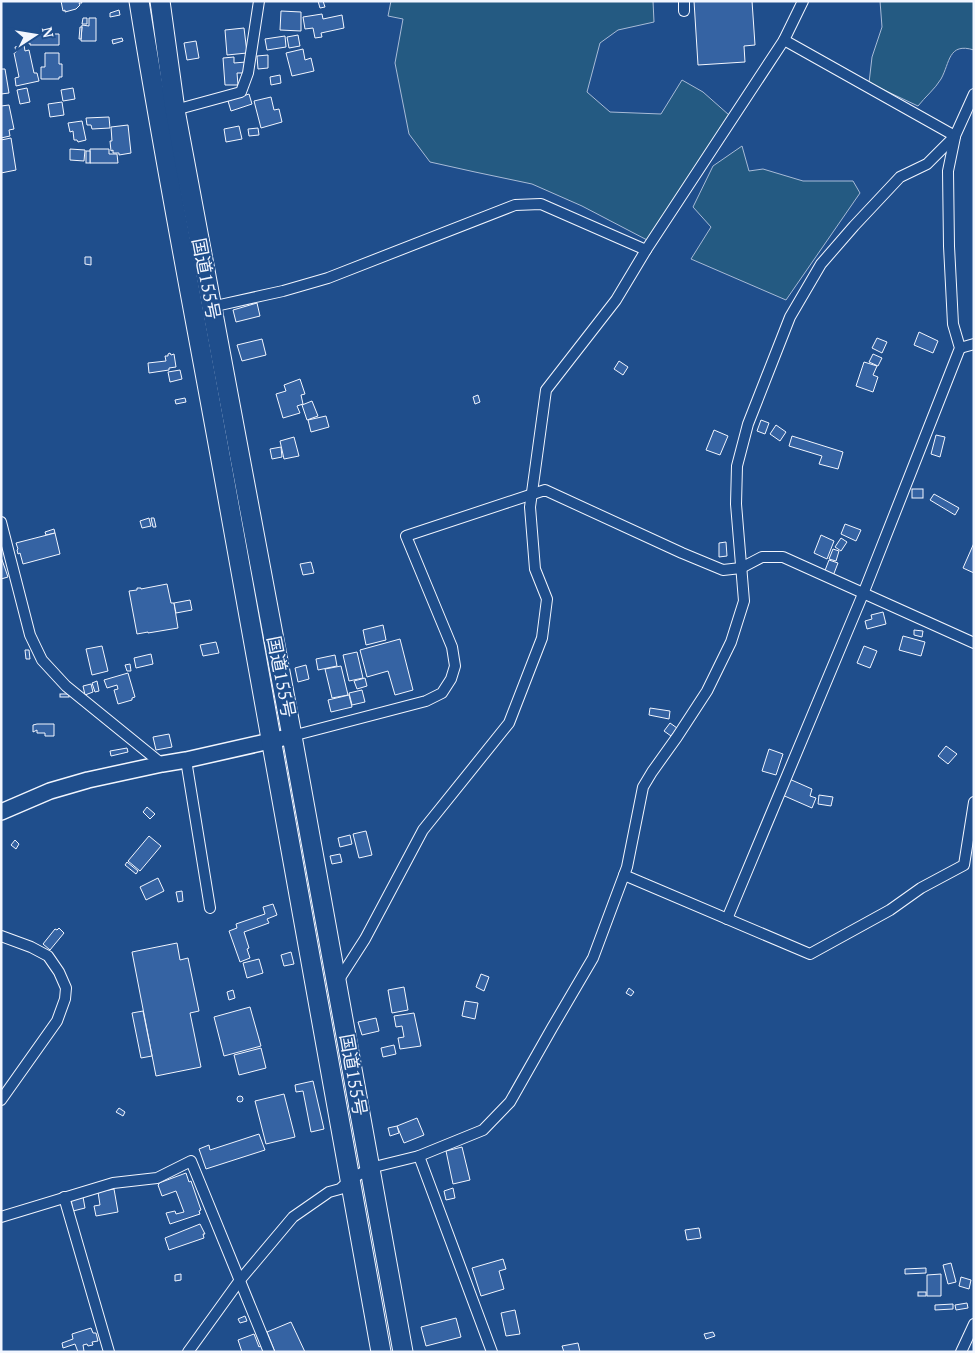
<svg xmlns="http://www.w3.org/2000/svg" width="975" height="1353" viewBox="0 0 975 1353" font-family="'PT Serif','Noto Sans JP',serif">
<rect width="100%" height="100%" fill="#1f4e8c"/>
<g fill="#245a82" stroke="#a8bbd7">
<polygon points="391,1 653,1 654,22 618,30 600,43 587,92 610,112 661,114 682,80 703,92 729,115 649,241 582,206 532,184 475,172 430,162 409,134 395,63 403,19 388,16"/>
<path d="M 880,1 L 974,1 L 974,50 C 948,42 950,63 941,79 C 935,89 925,97 918,106 L 869,83 L 872,57 L 882,27 Z"/>
<polygon points="742,146 749,171 763,169 803,181 853,181 860,193 786,300 691,259 711,227 693,207 713,166"/>
</g>
<g fill="#3563a3" stroke="#f2f6ff">
<polygon points="61,1 81,1 82,3 79,3 80,5 76,9 65,12 65,10 63,11"/>
<polygon points="318,1 323,1 325,7 320,8"/>
<polygon points="694,1 752,1 755,45 744,46 745,62 698,65"/>
<polygon points="119,10 120,15 110,17 110,13"/>
<polygon points="281,11 301,12 301,31 280,30"/>
<polygon points="322,14 323,19 342,15 344,28 321,33 322,37 315,38 313,28 305,29 303,17"/>
<polygon points="83,18 87,18 87,24 82,24"/>
<polygon points="89,18 96,18 96,41 81,41 82,25 89,26"/>
<polygon points="80,27 82,27 81,39 79,39"/>
<polygon points="244,28 247,53 227,55 225,30"/>
<polygon points="30,34 59,34 59,45 30,45 30,43 28,43 27,36 30,36"/>
<polygon points="298,35 300,46 289,48 287,37"/>
<polygon points="285,36 286,47 267,50 265,39"/>
<polygon points="122,38 123,41 113,44 112,40"/>
<polygon points="196,41 199,58 187,60 184,43"/>
<polygon points="24,45 25,51 29,50 34,73 37,73 39,81 16,86 15,78 19,77 14,53 16,52 15,47"/>
<polygon points="303,49 305,60 311,58 314,71 292,76 286,53"/>
<polygon points="45,53 59,53 59,64 62,64 62,77 59,77 59,79 41,79 41,67 45,67"/>
<polygon points="268,55 268,68 258,69 257,56"/>
<polygon points="234,57 234,63 246,62 246,73 237,73 238,85 225,85 223,58"/>
<polygon points="1,69 5,69 9,93 1,94"/>
<polygon points="280,75 281,83 271,85 270,77"/>
<polygon points="27,88 30,102 20,104 17,90"/>
<polygon points="73,88 75,99 63,101 61,90"/>
<polygon points="249,94 252,104 231,111 228,101"/>
<polygon points="271,97 274,110 279,109 282,122 261,128 254,101"/>
<polygon points="62,102 64,115 50,117 48,104"/>
<polygon points="9,105 14,129 9,130 10,136 1,138 1,106"/>
<polygon points="109,117 110,128 92,129 91,125 87,125 86,118"/>
<polygon points="82,121 86,140 78,142 77,140 74,140 73,131 70,132 68,123"/>
<polygon points="128,125 131,153 119,155 119,153 113,153 113,150 111,151 110,141 112,141 111,127"/>
<polygon points="239,126 242,139 226,142 224,129"/>
<polygon points="258,128 259,135 249,136 248,129"/>
<polygon points="11,138 16,170 1,173 1,140"/>
<polygon points="70,149 85,150 84,161 70,160"/>
<polygon points="90,149 109,149 109,154 117,154 118,163 90,163"/>
<rect x="86" y="151" width="4" height="12"/>
<polygon points="85,257 91,257 91,265 85,264"/>
<polygon points="257,303 260,316 236,322 233,310"/>
<polygon points="919,332 938,341 933,353 914,345"/>
<polygon points="877,338 887,342 882,353 872,348"/>
<polygon points="262,339 266,355 242,361 237,345"/>
<polygon points="170,353 171,355 174,354 176,367 169,368 169,370 149,373 148,363 166,361 165,356 168,356 168,354"/>
<polygon points="873,354 882,358 878,366 869,362"/>
<polygon points="619,361 628,367 623,375 614,369"/>
<polygon points="864,362 877,366 873,375 878,377 873,392 856,386"/>
<polygon points="180,370 182,379 170,382 168,372"/>
<polygon points="300,379 305,394 301,395 303,404 297,406 300,413 283,418 276,394 286,391 284,385"/>
<polygon points="478,395 480,402 475,404 473,397"/>
<polygon points="185,398 186,402 176,404 175,400"/>
<polygon points="312,401 318,416 307,420 302,405"/>
<polygon points="326,416 329,427 311,432 308,420"/>
<polygon points="761,420 769,423 765,434 757,431"/>
<polygon points="776,425 786,432 780,441 770,434"/>
<polygon points="714,430 728,436 720,455 706,450"/>
<polygon points="936,435 945,437 940,457 931,454"/>
<polygon points="792,436 843,452 838,469 819,464 822,456 789,446"/>
<polygon points="294,437 299,456 284,459 280,441"/>
<polygon points="281,447 282,457 272,459 270,449"/>
<rect x="912" y="489" width="11" height="9"/>
<polygon points="934,494 959,508 955,515 930,500"/>
<polygon points="149,518 151,526 142,528 140,521"/>
<polygon points="151,518 154,518 156,527 153,527"/>
<polygon points="845,524 861,530 856,541 841,534"/>
<polygon points="54,529 55,533 46,535 45,532"/>
<polygon points="55,533 60,554 23,564 20,553 18,554 17,550 18,549 16,543"/>
<polygon points="821,535 834,541 827,559 814,553"/>
<polygon points="841,538 847,542 841,551 835,547"/>
<polygon points="726,542 727,556 719,557 719,543"/>
<polygon points="974,543 974,573 963,568"/>
<polygon points="833,549 839,551 836,561 829,559"/>
<polygon points="1,557 8,577 1,579"/>
<polygon points="829,560 838,563 833,576 824,573"/>
<polygon points="311,562 314,573 303,575 300,564"/>
<polygon points="167,584 171,603 174,603 178,628 148,633 148,632 137,634 129,591 137,590 137,588 141,588 141,589"/>
<polygon points="190,600 192,610 176,613 174,603"/>
<polygon points="883,612 886,624 867,629 865,621 872,619 871,615"/>
<polygon points="383,625 386,640 366,645 363,630"/>
<polygon points="914,630 923,631 922,637 914,635"/>
<polygon points="903,636 925,642 921,656 899,650"/>
<polygon points="400,639 413,690 395,695 388,671 367,677 360,650"/>
<polygon points="216,642 219,653 203,656 200,645"/>
<polygon points="102,646 108,671 92,675 86,649"/>
<polygon points="864,646 877,651 870,668 857,663"/>
<polygon points="25,650 29,650 30,659 26,659"/>
<polygon points="357,652 363,678 349,681 343,655"/>
<polygon points="151,654 153,664 136,668 134,658"/>
<polygon points="335,655 337,666 318,670 316,659"/>
<polygon points="130,664 131,671 127,671 125,665"/>
<polygon points="306,665 309,679 298,682 295,668"/>
<polygon points="341,666 348,695 332,698 325,669"/>
<polygon points="128,673 135,697 132,698 132,700 118,704 114,690 118,689 117,685 107,688 104,680"/>
<polygon points="365,678 367,686 357,689 354,681"/>
<polygon points="97,681 99,691 95,692 92,683"/>
<polygon points="91,684 93,692 85,695 83,686"/>
<polygon points="362,690 365,702 352,705 349,693"/>
<rect x="60" y="694" width="9" height="3"/>
<polygon points="349,695 352,707 331,712 328,700"/>
<polygon points="650,708 670,711 669,719 649,715"/>
<polygon points="670,723 677,728 671,736 664,731"/>
<polygon points="37,724 54,724 54,736 45,736 45,733 37,733 37,730 33,732 33,725"/>
<polygon points="169,734 172,747 156,750 153,737"/>
<polygon points="946,746 957,754 948,764 938,756"/>
<polygon points="127,748 128,752 111,756 110,751"/>
<polygon points="769,749 783,754 776,775 762,771"/>
<polygon points="787,778 812,789 810,796 816,798 812,808 780,794"/>
<polygon points="819,795 833,797 831,806 818,804"/>
<polygon points="147,807 155,814 150,819 143,812"/>
<polygon points="366,831 372,855 359,858 353,834"/>
<polygon points="350,835 352,844 340,847 338,838"/>
<polygon points="149,836 161,846 140,871 128,861"/>
<polygon points="15,840 19,844 16,849 11,845"/>
<polygon points="340,854 342,862 332,864 330,856"/>
<polygon points="127,862 138,871 136,874 125,865"/>
<polygon points="158,878 164,891 146,900 140,887"/>
<polygon points="182,891 183,901 178,902 176,892"/>
<polygon points="273,904 277,915 267,919 269,923 244,932 249,948 247,949 250,958 240,962 229,931 237,928 236,924 265,914 263,907"/>
<polygon points="59,928 64,933 50,950 43,944 55,929 57,930"/>
<polygon points="177,943 180,960 188,958 199,1011 190,1013 201,1067 156,1076 132,952"/>
<polygon points="291,952 294,964 284,966 281,955"/>
<polygon points="259,959 263,973 247,978 243,963"/>
<polygon points="481,974 489,977 484,991 476,987"/>
<polygon points="404,987 408,1010 392,1013 388,990"/>
<polygon points="629,988 634,992 631,996 626,993"/>
<polygon points="233,990 235,998 229,1000 227,992"/>
<polygon points="465,1001 478,1003 475,1019 462,1016"/>
<polygon points="250,1007 261,1046 224,1056 214,1017"/>
<polygon points="143,1011 152,1056 141,1058 132,1013"/>
<polygon points="414,1013 421,1046 400,1049 398,1038 404,1037 402,1026 396,1027 394,1016"/>
<polygon points="376,1018 379,1031 362,1035 358,1022"/>
<polygon points="394,1045 396,1054 383,1057 381,1048"/>
<polygon points="261,1048 266,1068 239,1075 234,1055"/>
<polygon points="313,1081 324,1129 311,1132 303,1091 296,1092 295,1085"/>
<polygon points="284,1094 295,1137 266,1144 255,1101"/>
<circle cx="240" cy="1099" r="3"/>
<polygon points="119,1108 125,1112 123,1116 116,1112"/>
<polygon points="417,1118 424,1135 404,1143 397,1126"/>
<polygon points="397,1126 399,1133 390,1136 388,1128"/>
<polygon points="259,1134 265,1150 206,1169 199,1149 209,1145 210,1150"/>
<polygon points="462,1147 470,1180 453,1184 446,1151"/>
<polygon points="186,1173 189,1182 191,1181 201,1210 199,1211 200,1214 170,1224 166,1213 175,1211 176,1214 184,1212 176,1191 162,1196 158,1185 159,1184 159,1183"/>
<polygon points="453,1188 455,1198 446,1200 444,1191"/>
<polygon points="114,1189 118,1212 96,1216 94,1206 100,1205 98,1192"/>
<polygon points="83,1197 85,1208 73,1211 71,1199"/>
<polygon points="200,1224 205,1234 203,1234 204,1238 169,1250 165,1238"/>
<polygon points="699,1228 701,1238 687,1240 685,1230"/>
<polygon points="503,1259 506,1269 499,1271 504,1289 481,1296 472,1268"/>
<polygon points="951,1263 956,1282 948,1284 943,1265"/>
<polygon points="926,1268 926,1273 905,1274 905,1269"/>
<polygon points="181,1274 181,1280 175,1281 175,1275"/>
<polygon points="941,1274 941,1296 927,1296 927,1275"/>
<polygon points="961,1277 971,1280 969,1289 959,1286"/>
<rect x="918" y="1292" width="8" height="4"/>
<polygon points="967,1303 968,1308 956,1310 955,1305"/>
<polygon points="953,1304 953,1309 935,1310 935,1305"/>
<polygon points="515,1310 520,1334 506,1336 501,1313"/>
<polygon points="245,1316 247,1321 240,1323 238,1319"/>
<polygon points="456,1318 461,1337 426,1346 421,1327"/>
<polygon points="291,1322 305,1352 275,1352 267,1332"/>
<polygon points="91,1328 93,1333 96,1333 98,1341 92,1342 93,1345 88,1346 87,1344 83,1345 84,1351 81,1352 78,1352 75,1344 63,1348 62,1343 73,1339 72,1334"/>
<polygon points="713,1332 715,1336 706,1339 704,1334"/>
<polygon points="254,1334 259,1347 262,1345 264,1352 242,1352 238,1340"/>
<polygon points="578,1343 580,1352 564,1352 562,1346"/>
</g>
<g fill="none" stroke-linecap="round" stroke-linejoin="round">
<g stroke="#f2f6ff" stroke-width="12">
<g id="street">
<polyline points="684,1 684,11"/>
<polyline points="784,40 955,136"/>
<polyline points="175,110 241,92 248,73 259,1"/>
<polyline points="211,307 283,291 328,278 515,205 541,204 646,250"/>
<polyline points="960,348 974,344"/>
<polyline points="1,522 30,635 42,660 66,686 162,764"/>
<polyline points="292,736 426,701 442,693 451,679 455,666 452,647 406,536 545,490 682,553 723,570 741,568 762,557 783,557 974,643"/>
<polyline points="186,760 210,908"/>
<polyline points="624,875 810,954 890,910 921,888 964,865 974,802"/>
<polyline points="727,919 863,594 960,348 953,324 949,246 948,171 955,137"/>
<polyline points="1,936 31,947 48,956 59,972 66,988 65,999 57,1021 1,1100"/>
<polyline points="338,981 365,939 423,830 509,723 542,638 547,599 535,569 530,507 546,390 616,300 646,250 784,40 803,1"/>
<polyline points="419,1156 492,1352"/>
<polyline points="64,1197 109,1352"/>
<polyline points="1,1217 113,1183 157,1178 191,1161 269,1352"/>
<polyline points="188,1352 240,1280 293,1217 329,1192 340,1189 350,1180 370,1168 419,1156 483,1130 510,1102 552,1028 593,958 627,867 643,787 652,772 677,737 707,691 731,642 744,601 736,504 737,466 748,424 790,317 821,264 854,226 900,177 927,164 955,136 974,94"/>
<polyline points="961,1352 974,1324"/>
</g>
</g>
<g stroke="#f2f6ff" stroke-width="18">
<polyline id="secondary" points="1,812 50,791 88,780 162,764 186,760 292,736"/>
</g>
<g stroke="#f2f6ff" stroke-width="21">
<g id="highway">
<path d="M 139,1 C 166,172 200,341 230,510 C 280,791 329,1072 381,1352"/>
<polyline points="160,1 175,110 292,736 403,1352"/>
</g>
</g>
<use href="#street" stroke="#1f4e8c" stroke-width="10"/>
<use href="#secondary" stroke="#1f4e8c" stroke-width="15"/>
<use href="#highway" stroke="#1f4e8c" stroke-width="19"/>
</g>
<g text-anchor="middle" stroke-width="4" stroke-linejoin="round" paint-order="stroke">
<g font-size="18" fill="#f2f6ff" stroke="#1f4e8c">
<text transform="translate(206 279) rotate(79)" y="6">国道155号</text>
<text transform="translate(281 677) rotate(79)" y="6">国道155号</text>
<text transform="translate(353 1075) rotate(80)" y="6">国道155号</text>
</g>
</g>
<rect width="975" height="1353" fill="none" stroke="#f2f6ff" stroke-width="5"/>
<g transform="translate(35 35) rotate(78)" stroke="#1f4e8c" stroke-width="4" paint-order="stroke">
<path d="M0-4L9 19L0 12L-9 19Z" fill="#f2f6ff"/>
<text y="-8" font-size="14" font-weight="bold" text-anchor="middle" fill="#f2f6ff">N</text>
</g>
</svg>
